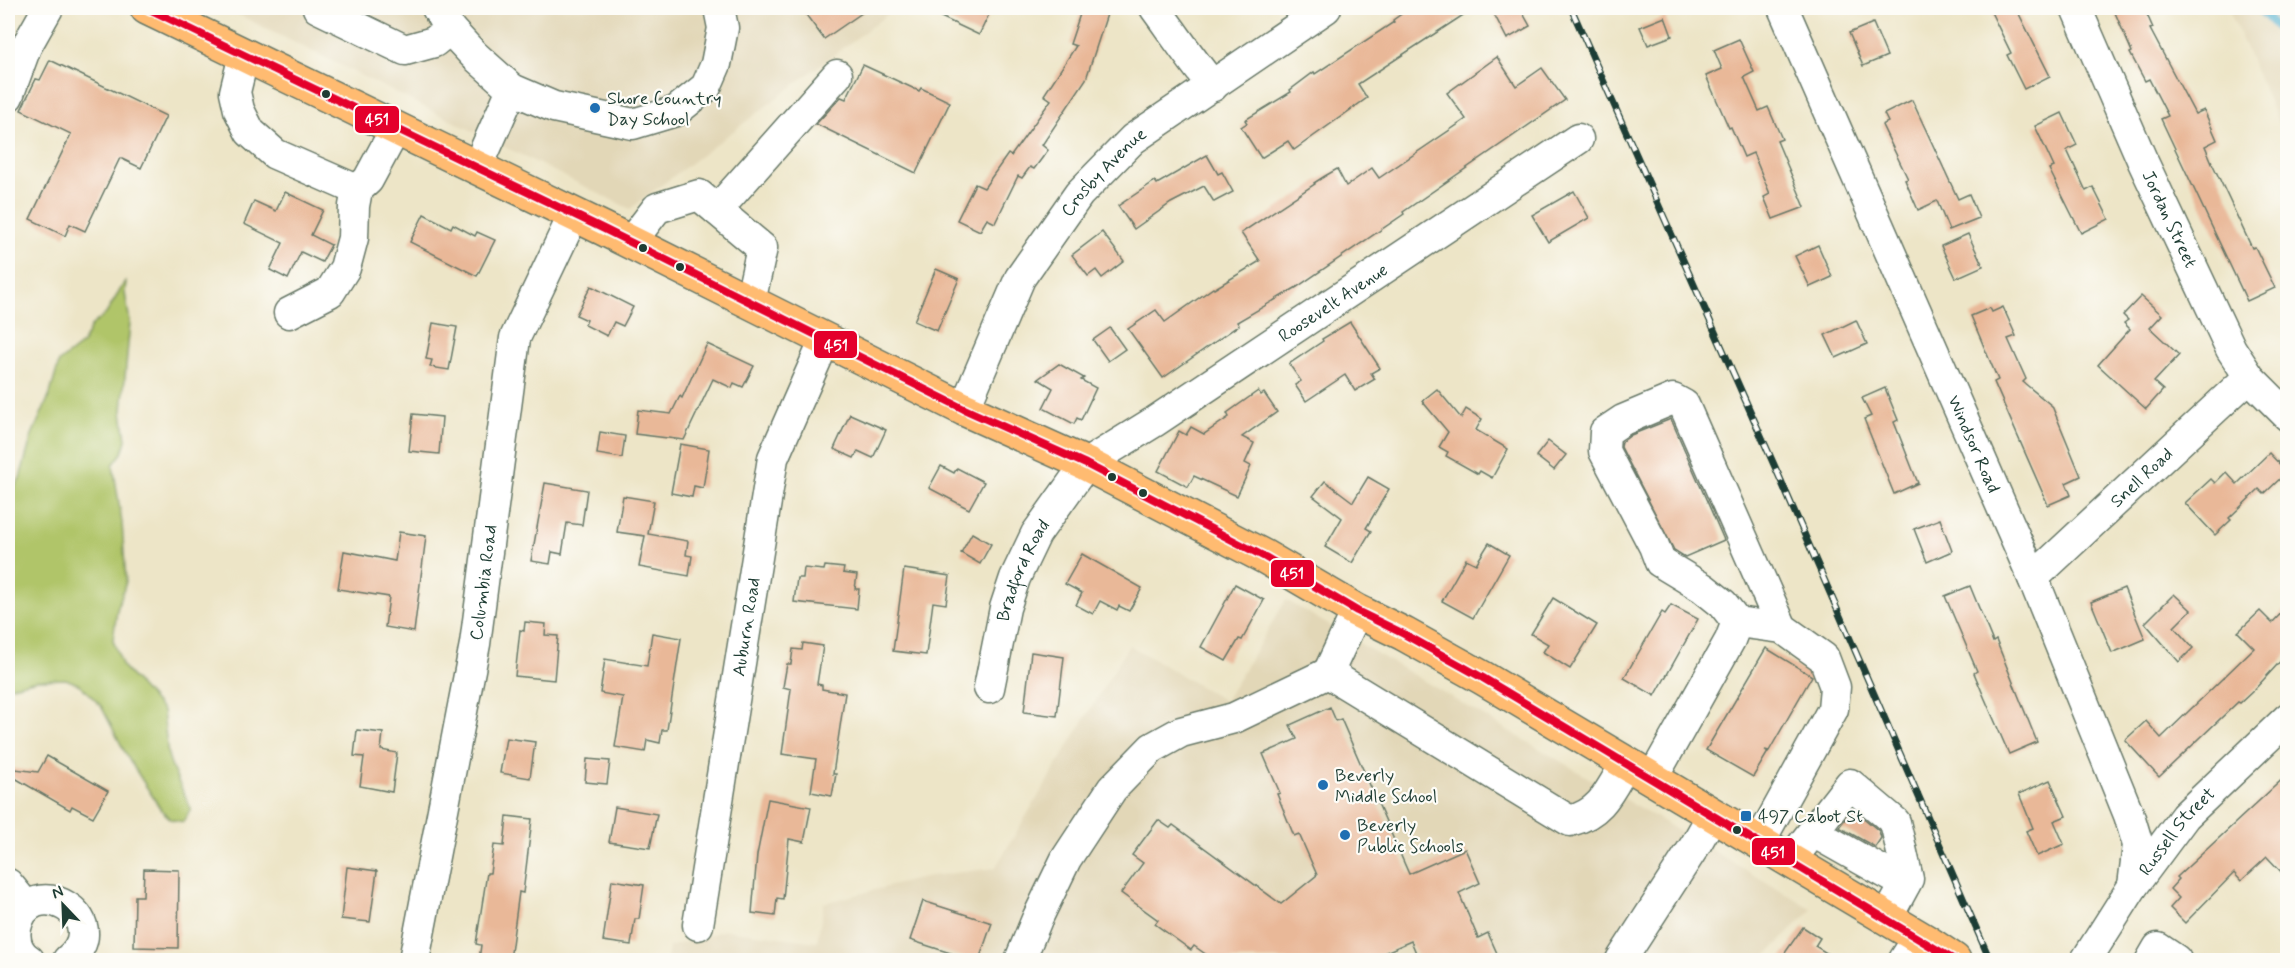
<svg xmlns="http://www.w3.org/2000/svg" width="2295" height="968" viewBox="0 0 2295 968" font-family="Mynerve,sans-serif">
<rect width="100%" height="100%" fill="#fdfcf7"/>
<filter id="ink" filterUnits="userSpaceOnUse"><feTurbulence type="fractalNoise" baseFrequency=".0167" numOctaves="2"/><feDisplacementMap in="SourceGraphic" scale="12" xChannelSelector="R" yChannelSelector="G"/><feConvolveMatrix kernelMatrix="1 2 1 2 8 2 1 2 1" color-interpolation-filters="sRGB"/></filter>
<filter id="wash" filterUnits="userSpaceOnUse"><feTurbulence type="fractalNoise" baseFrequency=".008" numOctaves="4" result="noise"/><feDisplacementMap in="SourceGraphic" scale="24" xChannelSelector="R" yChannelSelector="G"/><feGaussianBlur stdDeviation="1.35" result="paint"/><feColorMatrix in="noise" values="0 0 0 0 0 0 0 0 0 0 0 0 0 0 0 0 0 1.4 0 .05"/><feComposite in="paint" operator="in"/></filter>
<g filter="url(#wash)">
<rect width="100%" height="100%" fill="#ede5c7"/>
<g fill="#e2d7b7">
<polygon points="225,8 896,8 630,209"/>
<polygon points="2228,8 2287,8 2287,142"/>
<polygon points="1286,600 1812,909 1762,960 667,960 669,947 725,930 817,942 824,903 930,876 995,868 1129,645 1225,701"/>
</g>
<polygon fill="#b0c569" stroke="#68814e" stroke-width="1.5" points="126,280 125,293 130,322 122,411 126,440 122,453 113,465 122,523 126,582 117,610 113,640 123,667 163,711 168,755 172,768 191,809 183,822 170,819 160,808 128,758 101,706 80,685 66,679 37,680 8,687 8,499 20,478 32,435 50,394 59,362 82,344 92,325 106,314"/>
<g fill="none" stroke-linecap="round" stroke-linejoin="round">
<polyline stroke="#4eaecd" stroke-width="8" points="2258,8 2288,39"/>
</g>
<g id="blocks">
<g fill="#e9b898">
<polygon points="801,8 869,8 824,39"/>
<polygon points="922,8 992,8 979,35"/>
<polygon points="1082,8 1098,11 1100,8 1109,8 1086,79 1042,145 1048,150 1034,169 1030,167 1022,178 1018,176 995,223 987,219 980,231 957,220 975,184 984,188 1008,154 1011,156 1051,100 1044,95 1076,46 1070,44"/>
<polygon points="1410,8 1474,8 1358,84 1367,98 1294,150 1288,141 1261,158 1241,127 1247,123 1245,120 1291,92 1290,90 1314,72 1315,74 1394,22 1393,20"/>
<polygon points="1491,8 1520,8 1530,26 1507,39"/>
<polygon points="1989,8 2016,8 2050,76 2024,89 2007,55 2011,53"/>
<polygon points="2113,8 2144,8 2153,28 2150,29 2195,114 2204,110 2217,140 2205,146 2213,165 2252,248 2255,247 2275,288 2247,301 2161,119 2168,116 2149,79 2145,81 2130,53 2132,52"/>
<polygon points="1665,17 1672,36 1648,45 1640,27"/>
<polygon points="1873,23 1887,56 1863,66 1849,33"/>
<polygon points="1739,39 1754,72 1744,77 1759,111 1768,107 1782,139 1777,141 1805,207 1773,219 1764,197 1770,194 1753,153 1744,157 1731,127 1729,128 1706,76 1722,69 1714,50"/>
<polygon points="1497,57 1516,86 1542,68 1565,100 1403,212 1404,214 1297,287 1237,322 1239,325 1163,378 1128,329 1156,310 1165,322 1213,288 1214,289 1260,261 1241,233 1315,184 1314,183 1325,176 1337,169 1346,186 1372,168 1379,178 1466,119 1447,93"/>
<polygon points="50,60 166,116 141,168 120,158 85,231 70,224 65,236 30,219 71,134 21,110 36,79 40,80"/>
<polygon points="863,65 919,91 921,88 950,102 916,173 816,124 841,97 846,99"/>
<polygon points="1912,100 1958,199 1969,194 1979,218 1949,230 1937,201 1918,210 1905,180 1908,179 1882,125 1888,122 1884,114"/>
<polygon points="2062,113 2077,145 2067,150 2086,191 2093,187 2109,219 2081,233 2049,169 2054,167 2035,126"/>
<polygon points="1207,155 1218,174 1222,172 1233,192 1214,202 1204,186 1171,203 1134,229 1118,206 1155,181 1157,184"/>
<polygon points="1574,191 1589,218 1548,242 1532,215"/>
<polygon points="285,192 323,210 311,235 331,245 322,262 301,252 288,279 270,270 283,243 244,224 254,201 276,211"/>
<polygon points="424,214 451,228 453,224 475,236 477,232 495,240 477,276 410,242"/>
<polygon points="1102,232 1124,261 1102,278 1096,270 1088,276 1072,255"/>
<polygon points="1968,234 1983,266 1956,278 1941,246"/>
<polygon points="1818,245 1832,277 1810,287 1795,256"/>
<polygon points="936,269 959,279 937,331 914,321"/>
<polygon points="591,286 633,307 623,326 614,322 607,336 585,325 587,320 576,315"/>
<polygon points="2141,296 2162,315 2150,328 2179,355 2154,382 2163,390 2146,409 2098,365 2130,329 2124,323 2128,320 2123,315"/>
<polygon points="2003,307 2016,336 2008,339 2026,379 2023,382 2052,406 2081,476 2066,483 2071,495 2048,505 1994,382 1998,380 1971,316 1990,308 1992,312"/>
<polygon points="1856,320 1867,344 1836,358 1825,335"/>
<polygon points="1350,322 1380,368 1371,373 1375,379 1355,391 1345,375 1306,401 1295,385 1301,381 1289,364 1323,341 1322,339"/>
<polygon points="433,323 457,327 449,370 430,367 432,360 426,359"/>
<polygon points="1110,328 1125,349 1108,361 1093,340"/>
<polygon points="707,344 754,366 743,387 734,383 732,388 713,379 684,440 635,434 638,410 671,414 680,396 682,398"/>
<polygon points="1059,364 1084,378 1081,380 1096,388 1081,420 1077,418 1074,424 1043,408 1053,388 1038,379"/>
<polygon points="1885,388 1898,420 1894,422 1918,483 1894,494 1864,419 1871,416 1862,398"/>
<polygon points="1437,389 1461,418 1466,409 1482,419 1476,430 1508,449 1492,478 1480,471 1478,474 1446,456 1448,452 1439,447 1448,432 1422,401"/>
<polygon points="1258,391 1261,395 1264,393 1277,412 1242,437 1254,443 1245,463 1251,466 1237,496 1194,476 1188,487 1158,471 1179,431 1186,435 1191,427 1204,434 1229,417 1227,413"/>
<polygon points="413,414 442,417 439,454 409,451"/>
<polygon points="850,414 886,430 873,458 858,451 854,458 834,449"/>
<polygon points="1671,419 1724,540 1685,557 1674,550 1621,447 1622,442 1631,435"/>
<polygon points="600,432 625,436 622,458 597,454"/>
<polygon points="1548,441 1566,455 1554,470 1536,456"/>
<polygon points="680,444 709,449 703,488 694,486 692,497 671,493"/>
<polygon points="2269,453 2287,472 2264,494 2259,489 2229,518 2231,520 2215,535 2185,503 2211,479 2215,483 2226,472 2237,484"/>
<polygon points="941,466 954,473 957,468 984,482 969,509 929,488"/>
<polygon points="1368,477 1389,489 1366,528 1371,531 1352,563 1325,547 1342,518 1313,496 1325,481 1353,502"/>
<polygon points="545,483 587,490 582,525 567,523 562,554 552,552 550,564 531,561"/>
<polygon points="623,496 654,501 648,534 688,541 686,555 692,556 689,576 639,567 645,536 617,532"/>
<polygon points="1940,519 1952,551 1927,562 1914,529"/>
<polygon points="399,532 426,536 414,632 385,627 389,597 338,589 344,551 395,561"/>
<polygon points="972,533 991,544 980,564 961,553"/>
<polygon points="1489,543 1509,555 1473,618 1442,601 1466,559 1476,564"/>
<polygon points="1082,554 1142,588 1129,611 1119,606 1117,610 1100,601 1093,614 1076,605 1082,593 1065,584"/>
<polygon points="825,566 844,568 843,573 857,575 855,589 859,589 857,609 794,602 797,578 803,578 804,568 824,570"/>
<polygon points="904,569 950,576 946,604 933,602 926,655 893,651"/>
<polygon points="1235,584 1264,600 1242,640 1239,639 1226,661 1201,647"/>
<polygon points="1970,586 1993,642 1996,640 2037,742 2009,754 1985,699 1974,673 1977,671 1945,596"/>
<polygon points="2124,588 2145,639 2112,653 2091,602"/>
<polygon points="2174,594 2191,610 2174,627 2193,648 2179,662 2145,623"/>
<polygon points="1553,598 1597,625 1570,669 1543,652 1548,644 1531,634"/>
<polygon points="1671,605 1698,619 1655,696 1624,678 1662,612 1665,614"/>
<polygon points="2288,606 2288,653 2254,690 2240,703 2238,702 2159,777 2125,740 2146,721 2161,738 2254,648 2238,632 2260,611 2272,623"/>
<polygon points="525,622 546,624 545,635 558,636 554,680 515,676 520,630 524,631"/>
<polygon points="652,633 681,638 667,730 662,730 660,743 647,740 645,752 615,747 623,697 600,693 605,659 647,666"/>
<polygon points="803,643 823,646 817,684 822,685 822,689 845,693 833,774 836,774 832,796 811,792 816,759 782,754 791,689 783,687 787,664 791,664 793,649 802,650"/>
<polygon points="1766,648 1812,676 1769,751 1765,750 1768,752 1753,777 1706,750"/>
<polygon points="1031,652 1064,657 1057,716 1024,712"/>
<polygon points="1330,707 1336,721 1341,719 1409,874 1465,849 1480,883 1459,893 1478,938 1488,933 1500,960 1419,960 1411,941 1368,960 1214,960 1194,946 1191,950 1155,924 1158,920 1121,893 1143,863 1132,855 1158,820 1170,828 1173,825 1281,904 1317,875 1299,834 1294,836 1277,794 1280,793 1263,754 1297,739 1290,725"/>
<polygon points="357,730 383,733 381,750 397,753 392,792 360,786 364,757 354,756"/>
<polygon points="506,738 535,742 530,778 500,773"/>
<polygon points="47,756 108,791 93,817 72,806 70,810 8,774 8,768 38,772"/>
<polygon points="587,759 610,761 607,784 585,782"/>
<polygon points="2288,774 2288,879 2267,857 2241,881 2234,873 2185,923 2170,908 2179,898 2170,889 2179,879 2177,877"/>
<polygon points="2050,780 2066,816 2054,821 2064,844 2037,856 2026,831 2033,828 2019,794"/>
<polygon points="768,799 811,807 804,842 789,839 783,899 777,898 775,916 752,913 757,855"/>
<polygon points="615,807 657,814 650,848 609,842"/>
<polygon points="1853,809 1879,831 1881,838 1875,847 1839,827"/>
<polygon points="507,816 532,819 523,893 519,892 510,960 479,960 481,945 476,944 487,873 490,873 494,845 504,846"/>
<polygon points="347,867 377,871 370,922 341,919"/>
<polygon points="144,869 179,870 178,948 134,947 135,896 143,896"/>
<polygon points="612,880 644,885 639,919 635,919 631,945 603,941"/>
<polygon points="923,901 992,923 979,960 972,960 910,940"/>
<polygon points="1803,927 1820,938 1815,946 1838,960 1780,960"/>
</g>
</g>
</g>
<g filter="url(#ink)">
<use href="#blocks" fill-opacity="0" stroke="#677867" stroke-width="1.5"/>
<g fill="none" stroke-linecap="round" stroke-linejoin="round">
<g stroke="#677867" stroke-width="33">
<g id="minor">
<polyline points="318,8 405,50 434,42 450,29"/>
<polyline points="437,8 447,26 474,55 512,89 554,107 633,124 676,111 706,87 716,64 723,28 719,8"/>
<path d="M 1155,8 C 1174,34 1192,61 1213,86"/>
<path id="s1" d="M 1783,8 L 2033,578 L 2129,815 L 2138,845 L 2133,886"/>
<path id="s2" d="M 2076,8 L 2143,162 L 2231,349 L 2250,378 L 2288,416"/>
<polyline points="244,55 235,92 239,110 250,132 275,154 357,190"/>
<polyline points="8,96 26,47 48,8"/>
<polyline points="477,168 512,89"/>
<polyline points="717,210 837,75"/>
<polyline points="631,242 657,208 699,195 762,248 750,302"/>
<polyline points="289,313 330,292 345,268 353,238 354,206 357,190 368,180 396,128"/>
<path id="s3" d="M 964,409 L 1020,278 L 1079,194 L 1133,139 L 1326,8"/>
<path id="s4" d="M 2033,578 L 2249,377"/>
<path d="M 1357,611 L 1328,673 L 1570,821 C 1602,813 1610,790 1626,763"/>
<path id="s5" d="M 989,688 L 1005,608 L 1015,578 L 1036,534 L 1086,464 L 1154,422 L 1578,139"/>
<polyline points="1652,779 1730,640 1737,622"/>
<polyline points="1813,832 1905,884"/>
<polyline points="1759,843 1833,709 1835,687 1824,658 1782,628 1684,405 1673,399 1623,420 1605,432 1604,451 1654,546 1660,562 1703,588 1723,604 1737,622 1782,628"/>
<polyline points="1790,861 1850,784 1895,822 1908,879 1887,918"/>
<polyline points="8,884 27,907"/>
<path id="s6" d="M 698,925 L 773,458 L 825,340"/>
<path d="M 29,960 C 18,953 14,940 16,928 C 28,868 118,918 68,960"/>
<path id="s7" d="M 414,960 L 475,644 L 515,338 L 574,214"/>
<polyline points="1020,960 1037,919 1066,859 1112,789 1152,748 1181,732 1234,718 1328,673"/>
<polyline points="1621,960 1696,844 1713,814"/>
<polyline points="1904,960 1919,937"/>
<path id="s8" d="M 2086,960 L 2133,886 L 2185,816 L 2288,718"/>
<polyline points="2151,960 2158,948 2176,960"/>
</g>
</g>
<g stroke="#677867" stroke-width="36">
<polyline id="highway" points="147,8 604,229 964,409 1086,464 1265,557 1357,611 1404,634 1483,678 1927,942 1954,960"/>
</g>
<use href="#minor" stroke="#fff" stroke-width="30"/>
<use href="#highway" stroke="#ffbb71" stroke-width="33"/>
<g stroke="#1f3d34" stroke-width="7">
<polyline id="rail" points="1571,8 1779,476 1990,960"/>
</g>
<use href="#rail" stroke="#fdfcf7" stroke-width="4.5" stroke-dasharray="14" stroke-linecap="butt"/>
<g stroke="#fdfcf7" stroke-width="12">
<polyline id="bus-1" points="147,8 604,229 964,409 1086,464 1265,557 1357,611 1404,634 1483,678 1954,960"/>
</g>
<use href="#bus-1" stroke="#e4002b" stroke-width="8"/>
</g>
</g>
<g fill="#1f3d34" stroke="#fdfcf7" stroke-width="2">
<circle cx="326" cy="94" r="5"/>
<circle cx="643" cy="248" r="5"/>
<circle cx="680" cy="267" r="5"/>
<circle cx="1112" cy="477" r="5"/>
<circle cx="1143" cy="493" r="5"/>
<circle cx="1737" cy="830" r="5"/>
</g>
<g fill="#1f6fb2" stroke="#fdfcf7" stroke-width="2">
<circle cx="595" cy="108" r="6"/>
<circle cx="1323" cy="785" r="6"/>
<rect x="1740" y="810" width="12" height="12" rx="3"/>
<circle cx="1345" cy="835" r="6"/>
</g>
<g text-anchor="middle" stroke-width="4.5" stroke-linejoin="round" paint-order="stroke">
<g font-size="18" fill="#1f3d34" stroke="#fdfcf7" text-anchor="start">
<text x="607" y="104">Shore Country<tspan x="607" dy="21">Day School</tspan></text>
<text x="1335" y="781">Beverly<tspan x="1335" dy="21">Middle School</tspan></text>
<text x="1758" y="822">497 Cabot St</text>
<text x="1357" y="831">Beverly<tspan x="1357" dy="21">Public Schools</tspan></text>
</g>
<g font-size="18" fill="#1f3d34" stroke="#fdfcf7">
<text dy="6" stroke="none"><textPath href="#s3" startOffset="278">Crosby Avenue</textPath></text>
<text dy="6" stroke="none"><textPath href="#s2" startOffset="231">Jordan Street</textPath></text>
<text dy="6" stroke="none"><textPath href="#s5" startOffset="543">Roosevelt Avenue</textPath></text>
<text dy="6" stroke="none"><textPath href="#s1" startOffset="476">Windsor Road</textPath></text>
<text dy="6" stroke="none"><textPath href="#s4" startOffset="148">Snell Road</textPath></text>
<text dy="6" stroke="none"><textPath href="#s5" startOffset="123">Bradford Road</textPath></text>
<text dy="6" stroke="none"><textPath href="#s7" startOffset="384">Columbia Road</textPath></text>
<text dy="6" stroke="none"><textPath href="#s6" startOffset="302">Auburn Road</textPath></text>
<text dy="6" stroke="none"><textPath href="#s8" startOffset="158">Russell Street</textPath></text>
</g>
</g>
<g stroke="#fdfcf7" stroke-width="2">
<rect x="354" y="105" width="46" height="29" rx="6" fill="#e4002b"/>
<rect x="813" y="330" width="45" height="29" rx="6" fill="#e4002b"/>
<rect x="1270" y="559" width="45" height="29" rx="6" fill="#e4002b"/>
<rect x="1751" y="837" width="45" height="29" rx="6" fill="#e4002b"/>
</g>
<g font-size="16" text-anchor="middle" font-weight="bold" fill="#fff">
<text x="377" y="125">451</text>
<text x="836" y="351">451</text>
<text x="1292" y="579">451</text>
<text x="1773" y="858">451</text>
</g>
<rect width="2295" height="968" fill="none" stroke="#fdfcf7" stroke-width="30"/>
<g transform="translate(63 905) rotate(337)" stroke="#fdfcf7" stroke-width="4.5" paint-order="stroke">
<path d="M0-4.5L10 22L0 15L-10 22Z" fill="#1f3d34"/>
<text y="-9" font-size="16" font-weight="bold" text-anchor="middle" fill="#1f3d34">N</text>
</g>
</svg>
